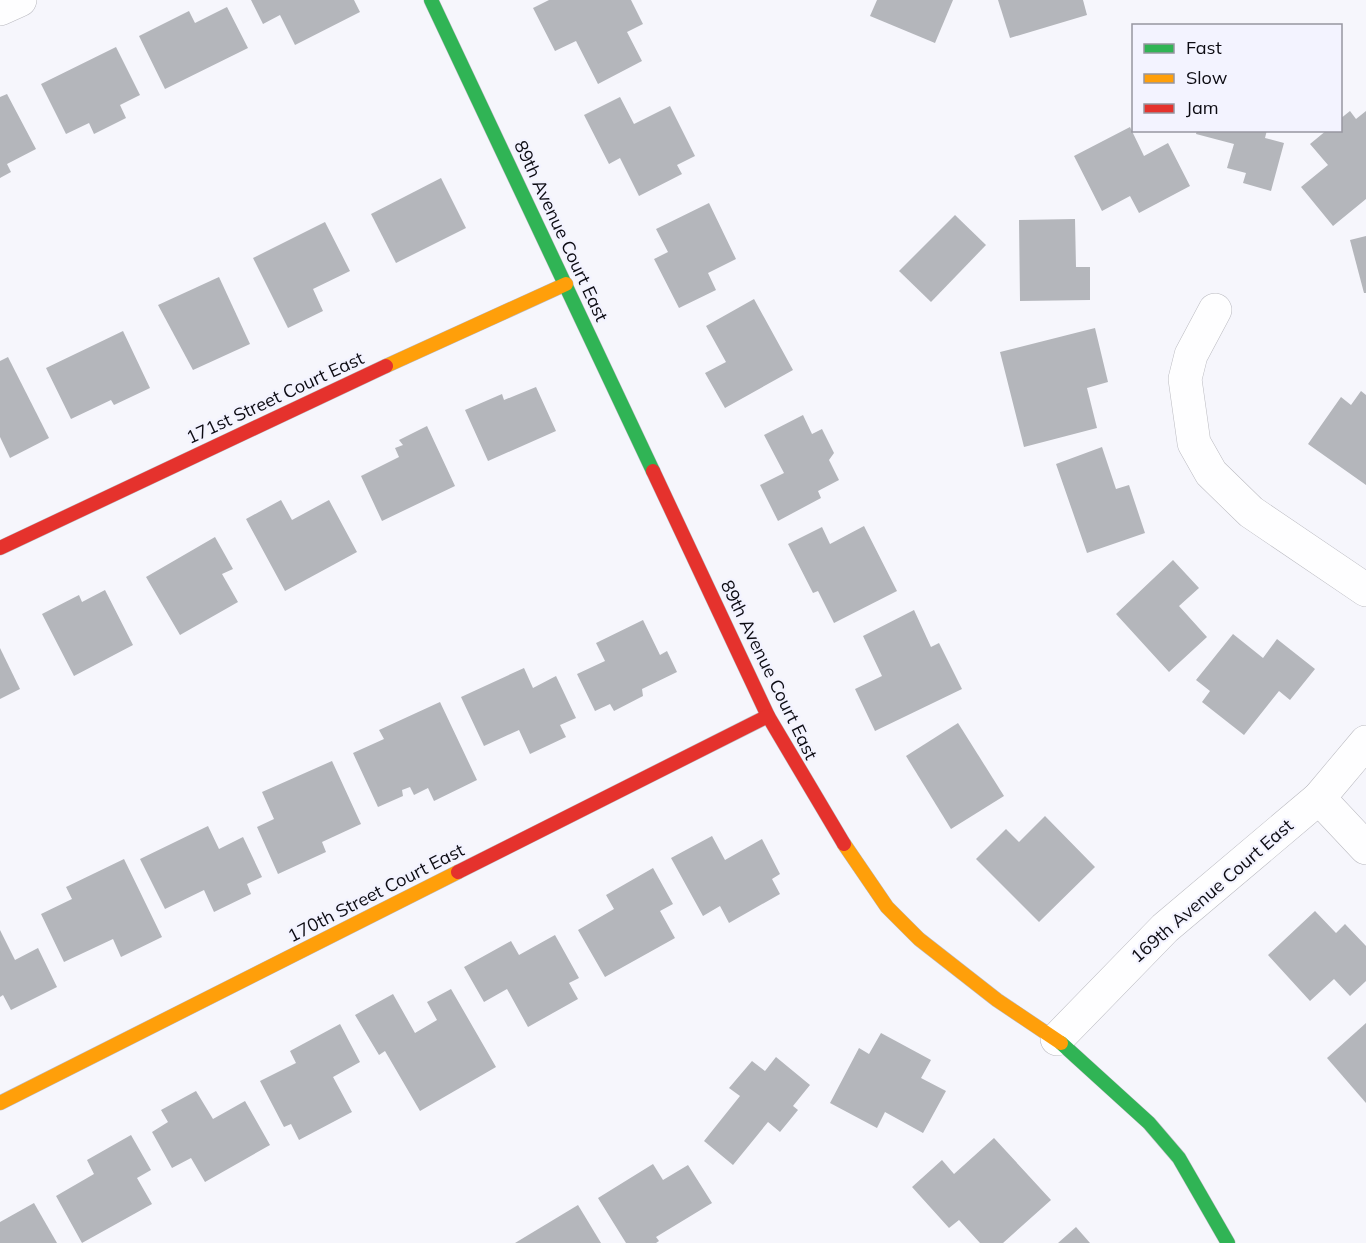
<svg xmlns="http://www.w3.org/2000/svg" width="1366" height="1243" viewBox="0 0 1366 1243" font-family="Mulish,sans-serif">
<rect width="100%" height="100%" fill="#f6f6fc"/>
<g fill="#b4b6bb">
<polygon points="251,0 354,0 360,12 295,45 280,15 263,24"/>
<polygon points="549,0 631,0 643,24 627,32 642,61 598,84 576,41 555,51 533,8"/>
<polygon points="877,0 953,0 935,43 870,16"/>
<polygon points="998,0 1083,0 1087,15 1010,38"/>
<polygon points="227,7 248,48 165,89 139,36 189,11 195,23"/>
<polygon points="116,47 140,95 120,105 126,118 94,134 89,123 66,134 41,84"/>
<polygon points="7,94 36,149 7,164 11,172 0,178 0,97"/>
<polygon points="620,97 634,124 670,106 695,156 677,165 682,174 639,196 620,158 609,164 584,115"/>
<polygon points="1350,111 1356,119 1366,111 1366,199 1333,226 1301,187 1328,165 1310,144 1327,130 1340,130 1340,119"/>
<polygon points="1130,127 1144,156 1168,143 1190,186 1139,213 1130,196 1102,211 1074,156"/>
<polygon points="1197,130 1267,130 1265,138 1284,143 1271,191 1243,183 1246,173 1227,168 1234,144 1196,134"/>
<polygon points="441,178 466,228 396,263 371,214"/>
<polygon points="709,203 736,259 708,273 716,290 679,308 654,259 668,252 656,229"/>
<polygon points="955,215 986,245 931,302 899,271"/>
<polygon points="1075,219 1076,267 1090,267 1090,300 1020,301 1019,220"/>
<polygon points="325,222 350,271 313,289 323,311 288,328 253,258"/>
<polygon points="1366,236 1366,293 1364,293 1350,240"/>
<polygon points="219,277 250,344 193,370 158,305"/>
<polygon points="754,299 793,370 725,408 705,373 726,362 706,326"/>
<polygon points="1095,328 1108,382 1087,388 1097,428 1024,447 1000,352"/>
<polygon points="123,331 150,388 114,405 111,400 71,419 46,368"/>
<polygon points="8,357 49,438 10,458 0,437 0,361"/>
<polygon points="536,387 556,431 488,461 465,410 502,394 504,400"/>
<polygon points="1361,391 1366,395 1366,485 1308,444 1341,397 1351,405"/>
<polygon points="803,415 812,434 822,429 834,453 829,460 839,480 818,491 821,498 778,521 760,485 784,473 764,435"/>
<polygon points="427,426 455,486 382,521 361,476 399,457 395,448 403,445 399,440"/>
<polygon points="1102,447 1116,489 1129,485 1145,533 1087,553 1056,464"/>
<polygon points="281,500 292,520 329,500 357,552 285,591 246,519"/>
<polygon points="864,526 897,591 834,623 818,591 813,593 788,544 822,527 830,544"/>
<polygon points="215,537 233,569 222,574 238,602 180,635 146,577"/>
<polygon points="1173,560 1199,588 1179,606 1207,637 1169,672 1116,614"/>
<polygon points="105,590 133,645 74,676 42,614 79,595 82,602"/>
<polygon points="914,610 931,647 939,643 962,689 875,731 855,689 882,676 863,636"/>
<polygon points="643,620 660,655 667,651 677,672 642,689 643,696 614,711 610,704 595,711 577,674 605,661 596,643"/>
<polygon points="1233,634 1263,658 1277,639 1315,669 1290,700 1279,691 1244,735 1202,702 1210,691 1196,680"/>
<polygon points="0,648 20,689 0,699"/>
<polygon points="524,668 533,688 556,676 576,718 560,725 566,737 530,754 519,730 484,746 461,697"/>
<polygon points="440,702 477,780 434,801 428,788 414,795 410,787 402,790 403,796 378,807 353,753 384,739 379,730"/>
<polygon points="958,723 1004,796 951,829 906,756"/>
<polygon points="332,761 361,824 322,842 326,852 278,874 257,827 274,819 262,792"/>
<polygon points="1045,816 1095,867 1039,922 976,859 1006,829 1019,842"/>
<polygon points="208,826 219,849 243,837 262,877 247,884 251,894 214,912 204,890 165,909 140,859"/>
<polygon points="712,836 725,860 762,839 780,874 772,879 780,894 729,923 720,906 703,916 671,858"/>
<polygon points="124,859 162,937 121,957 113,939 64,962 41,914 72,899 66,887"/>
<polygon points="653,868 673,904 660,911 675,938 605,977 578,930 614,909 606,895"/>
<polygon points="1315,911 1336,933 1345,924 1366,946 1366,981 1350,996 1334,979 1310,1001 1268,955"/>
<polygon points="0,930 15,960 38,948 57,987 11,1010 3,995 0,997"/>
<polygon points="555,935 579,978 569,983 578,999 528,1027 507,989 484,1002 464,967 511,941 519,955"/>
<polygon points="451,989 496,1067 420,1111 385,1051 379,1055 355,1015 393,994 415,1033 437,1020 427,1002"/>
<polygon points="1366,1023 1366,1103 1327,1058"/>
<polygon points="340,1024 360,1062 333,1077 352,1112 299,1140 291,1124 284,1127 260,1081 296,1063 290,1051"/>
<polygon points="881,1033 931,1060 921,1078 946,1091 923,1133 885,1112 877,1128 830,1103 859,1048 869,1054"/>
<polygon points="776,1057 810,1085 793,1106 798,1110 780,1132 768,1122 733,1165 704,1141 740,1096 729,1088 752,1061 765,1071"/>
<polygon points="196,1091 213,1119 245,1101 270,1145 205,1182 191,1158 172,1168 152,1132 168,1122 161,1110"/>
<polygon points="131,1135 151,1170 137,1178 152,1204 82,1243 56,1196 94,1174 87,1160"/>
<polygon points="994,1138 1051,1200 1003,1243 980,1243 959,1220 949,1228 912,1187 942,1160 954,1174"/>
<polygon points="653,1164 663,1180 688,1165 712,1203 656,1237 659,1241 656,1243 626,1243 598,1198"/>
<polygon points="34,1203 57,1243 0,1243 0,1222"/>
<polygon points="578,1205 601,1243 515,1243"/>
<polygon points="1076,1227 1090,1243 1058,1243"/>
</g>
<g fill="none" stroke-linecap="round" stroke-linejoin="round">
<g stroke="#babac0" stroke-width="34">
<g id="street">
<polyline points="0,9 20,0"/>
<polyline points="1215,310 1191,355 1185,379 1194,443 1211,473 1251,512 1366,590"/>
<polyline points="1319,798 1366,848"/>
<polyline points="1057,1039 1165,928 1319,798 1366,742"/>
</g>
</g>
<g stroke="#babac0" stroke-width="15">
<g id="fast">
<polyline points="431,0 653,471"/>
<polyline points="1061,1043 1149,1123 1179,1158 1228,1243"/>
</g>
</g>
<g stroke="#babac0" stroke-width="15">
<g id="slow">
<polyline points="386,366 566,284"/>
<polyline points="844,844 887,907 919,939 997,1000 1061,1043"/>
<polyline points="0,1103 458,872"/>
</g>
</g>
<g stroke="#babac0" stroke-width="15">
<g id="jam">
<polyline points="653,471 768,716 844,844"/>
<polyline points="0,548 386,366"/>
<polyline points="458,872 768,716"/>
</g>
</g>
<use href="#street" stroke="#fefeff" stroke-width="33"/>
<use href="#fast" stroke="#30b455" stroke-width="14"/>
<use href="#slow" stroke="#ff9f0a" stroke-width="14"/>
<use href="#jam" stroke="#e5322d" stroke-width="14"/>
</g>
<g text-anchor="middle" stroke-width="4.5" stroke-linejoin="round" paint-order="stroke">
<g font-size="18" fill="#0c0b12" stroke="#f3f3ff">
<text transform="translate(561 231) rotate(65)" y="6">89th Avenue Court East</text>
<text transform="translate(275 398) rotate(-25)" y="6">171st Street Court East</text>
<text transform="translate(769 670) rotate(64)" y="6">89th Avenue Court East</text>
<text transform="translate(1212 891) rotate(-41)" y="6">169th Avenue Court East</text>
<text transform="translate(376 893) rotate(-27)" y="6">170th Street Court East</text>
</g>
</g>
<rect x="1132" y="24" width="210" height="108" fill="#f3f3ff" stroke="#9796a0" stroke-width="1.5"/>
<rect x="1144" y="44" width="30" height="9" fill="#30b455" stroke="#9796a0" stroke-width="1.5"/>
<text x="1186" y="54" font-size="18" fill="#0c0b12">Fast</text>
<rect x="1144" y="74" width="30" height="9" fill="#ff9f0a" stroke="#9796a0" stroke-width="1.5"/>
<text x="1186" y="84" font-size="18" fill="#0c0b12">Slow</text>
<rect x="1144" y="104" width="30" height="9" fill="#e5322d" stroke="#9796a0" stroke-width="1.5"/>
<text x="1186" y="114" font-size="18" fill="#0c0b12">Jam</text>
</svg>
